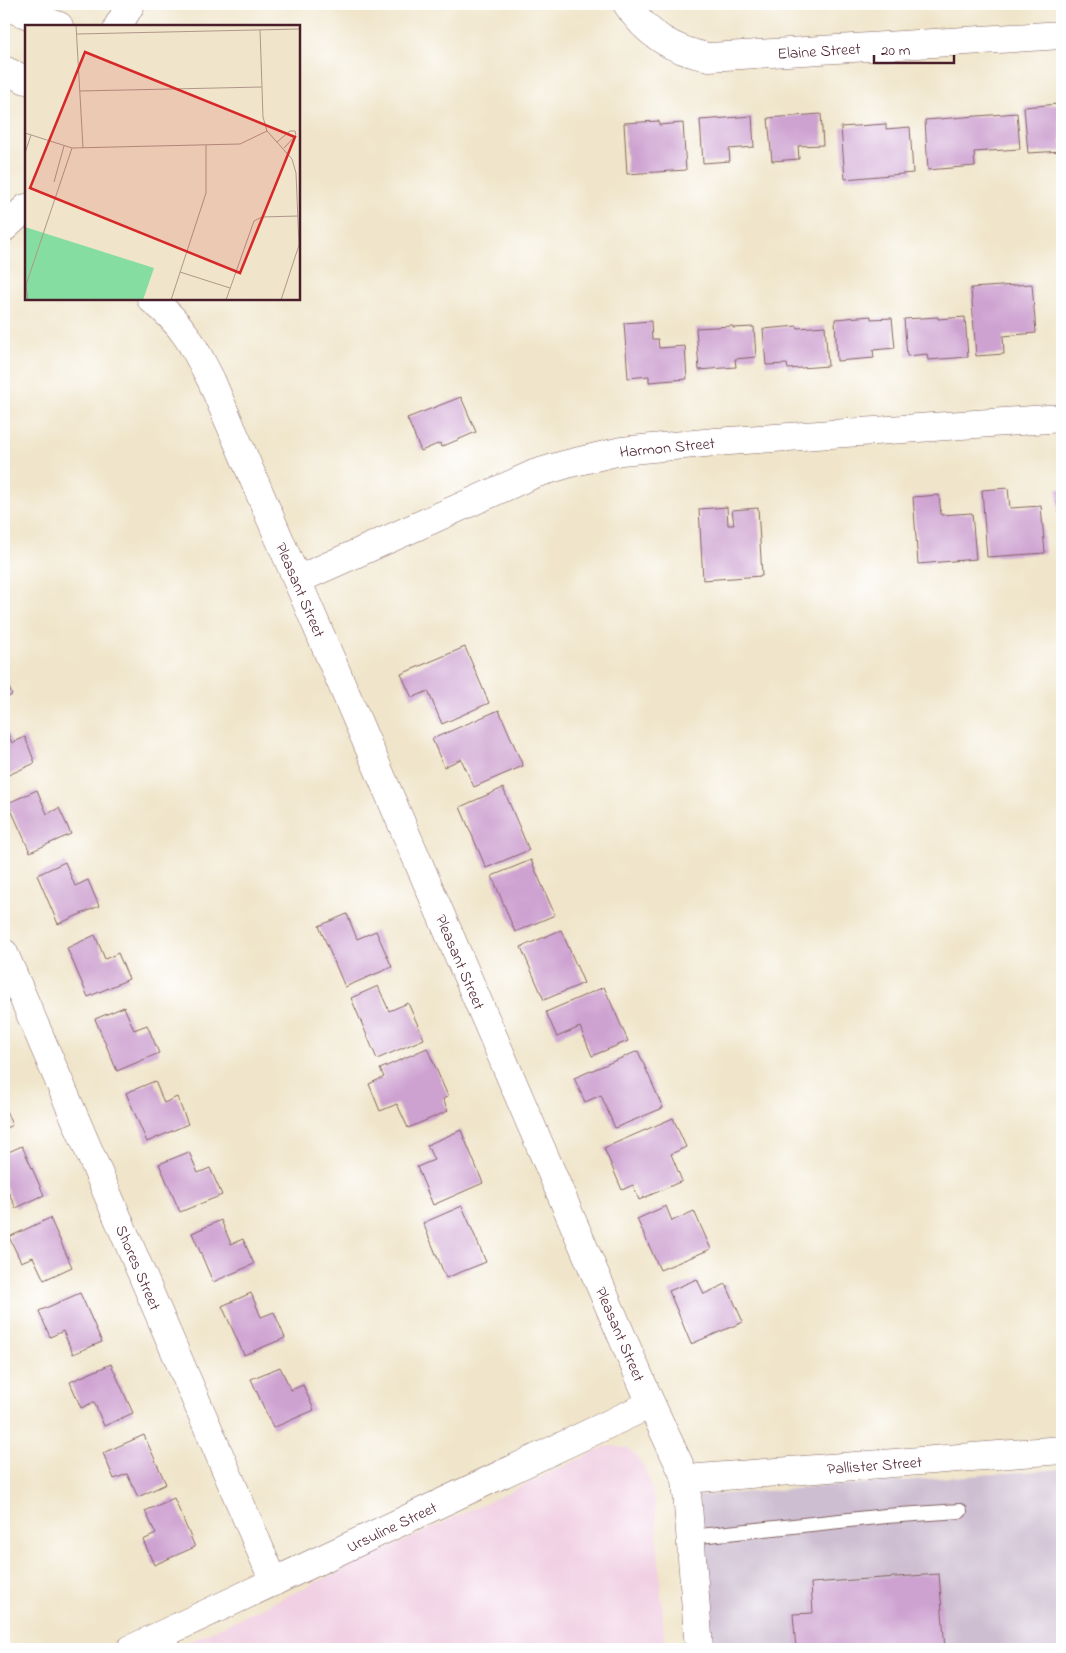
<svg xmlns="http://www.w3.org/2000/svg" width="1066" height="1653" viewBox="0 0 1066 1653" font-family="'Indie Flower',sans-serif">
<rect width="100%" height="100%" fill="#fff"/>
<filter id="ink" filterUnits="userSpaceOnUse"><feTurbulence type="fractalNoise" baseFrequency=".02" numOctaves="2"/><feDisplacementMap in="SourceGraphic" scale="10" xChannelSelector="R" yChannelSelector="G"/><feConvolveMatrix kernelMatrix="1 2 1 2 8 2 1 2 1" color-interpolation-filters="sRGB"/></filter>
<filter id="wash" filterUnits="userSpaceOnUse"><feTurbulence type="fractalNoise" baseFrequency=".0096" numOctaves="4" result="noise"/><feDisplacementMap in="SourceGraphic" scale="20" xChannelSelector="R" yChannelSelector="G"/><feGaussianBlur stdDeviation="1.12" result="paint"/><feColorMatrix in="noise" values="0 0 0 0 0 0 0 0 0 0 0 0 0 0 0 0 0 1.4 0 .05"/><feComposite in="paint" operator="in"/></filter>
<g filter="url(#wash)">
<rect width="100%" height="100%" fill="#f0e5ca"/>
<polygon fill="#f1d0e3" points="613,1446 626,1448 635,1454 645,1469 651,1487 655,1504 665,1649 174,1649 605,1447"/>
<polygon fill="#cebed1" points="1062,1469 1062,1649 710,1649 698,1496"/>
<g id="blocks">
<g fill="#cda1d0">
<polygon points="1058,104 1062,151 1028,153 1024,107"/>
<polygon points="1017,113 1020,149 974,152 975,166 928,170 925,120"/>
<polygon points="821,114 823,145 798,146 799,159 772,161 768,118"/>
<polygon points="752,116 754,147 729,149 730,161 703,163 700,120"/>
<polygon points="659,121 659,125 683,123 686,170 627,174 624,123"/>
<polygon points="886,124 886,129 910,127 913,173 845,179 841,127"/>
<polygon points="1032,284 1036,333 1003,336 1004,354 976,356 971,288"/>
<polygon points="871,316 871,319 892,318 895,348 873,350 874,358 837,361 835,319"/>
<polygon points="938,317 938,319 965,317 968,357 928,360 927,354 907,356 904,319"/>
<polygon points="651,321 652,339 658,339 659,348 685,346 687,379 649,382 649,376 628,378 624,323"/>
<polygon points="733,326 733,328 754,327 756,357 735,359 736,367 699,370 696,328"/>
<polygon points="797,326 798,328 825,326 828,366 788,369 787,364 766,365 763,329"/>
<polygon points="461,397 476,432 441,447 440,443 421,451 407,418"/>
<polygon points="1008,488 1010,508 1041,506 1045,553 987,557 982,490"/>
<polygon points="1057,489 1062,489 1062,529 1060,529"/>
<polygon points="939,495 941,515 972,513 976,559 918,564 913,497"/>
<polygon points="727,507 728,525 734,525 732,510 758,508 762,576 703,580 699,509"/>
<polygon points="465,647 489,703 442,724 428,691 412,698 401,674"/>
<polygon points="4,676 12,695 4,699"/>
<polygon points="499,710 523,766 474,787 461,759 444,767 432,739"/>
<polygon points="4,725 12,743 25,737 35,763 4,777"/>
<polygon points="503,788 529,850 486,868 460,807"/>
<polygon points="37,790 47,814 59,808 71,834 30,852 8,803"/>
<polygon points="531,860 555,915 515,932 492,876"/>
<polygon points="65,862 75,886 88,880 99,906 58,924 37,875"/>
<polygon points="347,914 357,939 376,931 392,967 345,987 319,926"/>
<polygon points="561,930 584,983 544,1000 521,947"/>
<polygon points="95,935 105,959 118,953 129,979 88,997 67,948"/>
<polygon points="378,986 389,1011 408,1003 424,1039 377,1059 351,998"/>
<polygon points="604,987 628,1041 592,1056 580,1027 557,1037 546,1012"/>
<polygon points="124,1007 134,1030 147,1025 159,1053 117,1071 95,1019"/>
<polygon points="427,1048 448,1096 443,1099 448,1111 408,1128 397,1104 380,1111 369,1084 384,1077 380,1069"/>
<polygon points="638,1051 663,1108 615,1128 601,1095 585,1102 574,1078"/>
<polygon points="155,1081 164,1103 177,1097 188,1124 147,1142 126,1093"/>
<polygon points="4,1106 12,1125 4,1129"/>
<polygon points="673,1118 686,1147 671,1154 682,1181 639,1200 633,1185 622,1190 604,1148"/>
<polygon points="461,1130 483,1183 433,1205 417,1167 434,1160 427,1145"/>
<polygon points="22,1146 44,1195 16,1208 5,1185 4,1185 4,1154"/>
<polygon points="189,1152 198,1173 210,1168 222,1195 180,1212 159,1164"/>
<polygon points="462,1206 486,1262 446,1278 423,1223"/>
<polygon points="666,1206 672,1221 694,1211 711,1249 660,1270 637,1219"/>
<polygon points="50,1218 72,1267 44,1280 33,1257 21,1262 9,1237"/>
<polygon points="221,1220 231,1244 243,1239 254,1264 213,1282 192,1233"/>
<polygon points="697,1279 704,1294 726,1284 743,1322 691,1344 669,1291"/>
<polygon points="80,1293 102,1342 73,1354 63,1331 50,1337 39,1311"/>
<polygon points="251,1293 261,1317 274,1312 285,1338 244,1355 222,1306"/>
<polygon points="111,1364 133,1413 104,1426 94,1402 81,1408 70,1382"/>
<polygon points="280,1367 291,1390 303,1385 314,1410 273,1428 251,1379"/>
<polygon points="144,1435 166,1484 138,1497 127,1474 114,1479 103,1453"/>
<polygon points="174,1498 195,1547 154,1565 143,1540 156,1534 145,1511"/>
<polygon points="939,1574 945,1649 796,1649 793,1614 813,1613 811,1583"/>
</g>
</g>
</g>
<g filter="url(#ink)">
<use href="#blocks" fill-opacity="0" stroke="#846463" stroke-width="1"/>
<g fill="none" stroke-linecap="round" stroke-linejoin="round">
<g stroke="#846463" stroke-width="16">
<polyline id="lane" points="690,1537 886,1516 960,1511"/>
</g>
<g stroke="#846463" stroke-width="29">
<g id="street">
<path id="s1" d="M 627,4 C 646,34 673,51 709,57 L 1062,35"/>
<polyline points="4,6 59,26"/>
<polyline points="118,26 131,4"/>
<polyline points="4,70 26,80"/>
<polyline points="4,228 26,208"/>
<path id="s2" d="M 151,299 C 182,323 194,346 211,380 L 651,1404 L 686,1479 L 699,1649"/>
<path id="s3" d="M 297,580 L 534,474 L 567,464 L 621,451 L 715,442 L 1062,418"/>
<path id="s4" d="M 4,953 L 274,1582"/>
<path id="s5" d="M 686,1479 L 1062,1450"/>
<path id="s6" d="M 131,1649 L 651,1404"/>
</g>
</g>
<use href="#lane" stroke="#fff" stroke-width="14"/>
<use href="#street" stroke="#fff" stroke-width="28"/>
</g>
</g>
<g text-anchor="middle" stroke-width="4" stroke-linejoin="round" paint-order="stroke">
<g font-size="16" fill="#4a1f2b" stroke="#fff">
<text dy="6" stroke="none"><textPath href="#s1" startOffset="211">Elaine Street</textPath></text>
<text dy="6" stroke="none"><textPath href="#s3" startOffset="396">Harmon Street</textPath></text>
<text dy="6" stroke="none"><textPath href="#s2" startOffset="330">Pleasant Street</textPath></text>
<text dy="6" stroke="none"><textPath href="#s2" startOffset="735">Pleasant Street</textPath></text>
<text dy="6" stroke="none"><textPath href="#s4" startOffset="342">Shores Street</textPath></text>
<text dy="6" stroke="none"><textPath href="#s2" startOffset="1140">Pleasant Street</textPath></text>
<text dy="6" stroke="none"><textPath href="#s5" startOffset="189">Pallister Street</textPath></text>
<text dy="6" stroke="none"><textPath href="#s6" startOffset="288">Ursuline Street</textPath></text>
</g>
</g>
<g transform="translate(25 25)">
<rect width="275" height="275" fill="#f0e5ca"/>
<path d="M 0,202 L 129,243 L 118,275 L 0,275 Z" fill="#85dda2"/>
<path fill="none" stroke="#ae968a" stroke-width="1" d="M 51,0 L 58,123M 235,5 L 238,92 L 242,106 L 267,134 L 271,148 L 274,220 L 256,275M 52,9 L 275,4M 275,47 L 275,78M 55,66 L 237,62M 0,108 L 47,123 L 215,119 L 242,106M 252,117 L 265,106 L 270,106 L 271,110 L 259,123M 0,128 L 6,110M 29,157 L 39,121M 155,247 L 205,263M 3,275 L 1,260 L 47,123M 146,275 L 181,168 L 181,120M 201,275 L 229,196 L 237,192 L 273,191"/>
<path fill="#d62828" fill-opacity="0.15" stroke="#d62828" stroke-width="2.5" d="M 60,27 L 270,112 L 215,248 L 5,163 Z"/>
<rect width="275" height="275" fill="none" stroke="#4a1f2b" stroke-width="2.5"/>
</g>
<rect width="1066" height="1653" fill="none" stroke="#fff" stroke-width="20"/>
<path d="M874 55v8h80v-8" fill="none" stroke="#4a1f2b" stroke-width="2.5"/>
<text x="881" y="55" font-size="15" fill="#4a1f2b" stroke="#ffffff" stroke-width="4" paint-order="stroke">20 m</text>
</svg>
